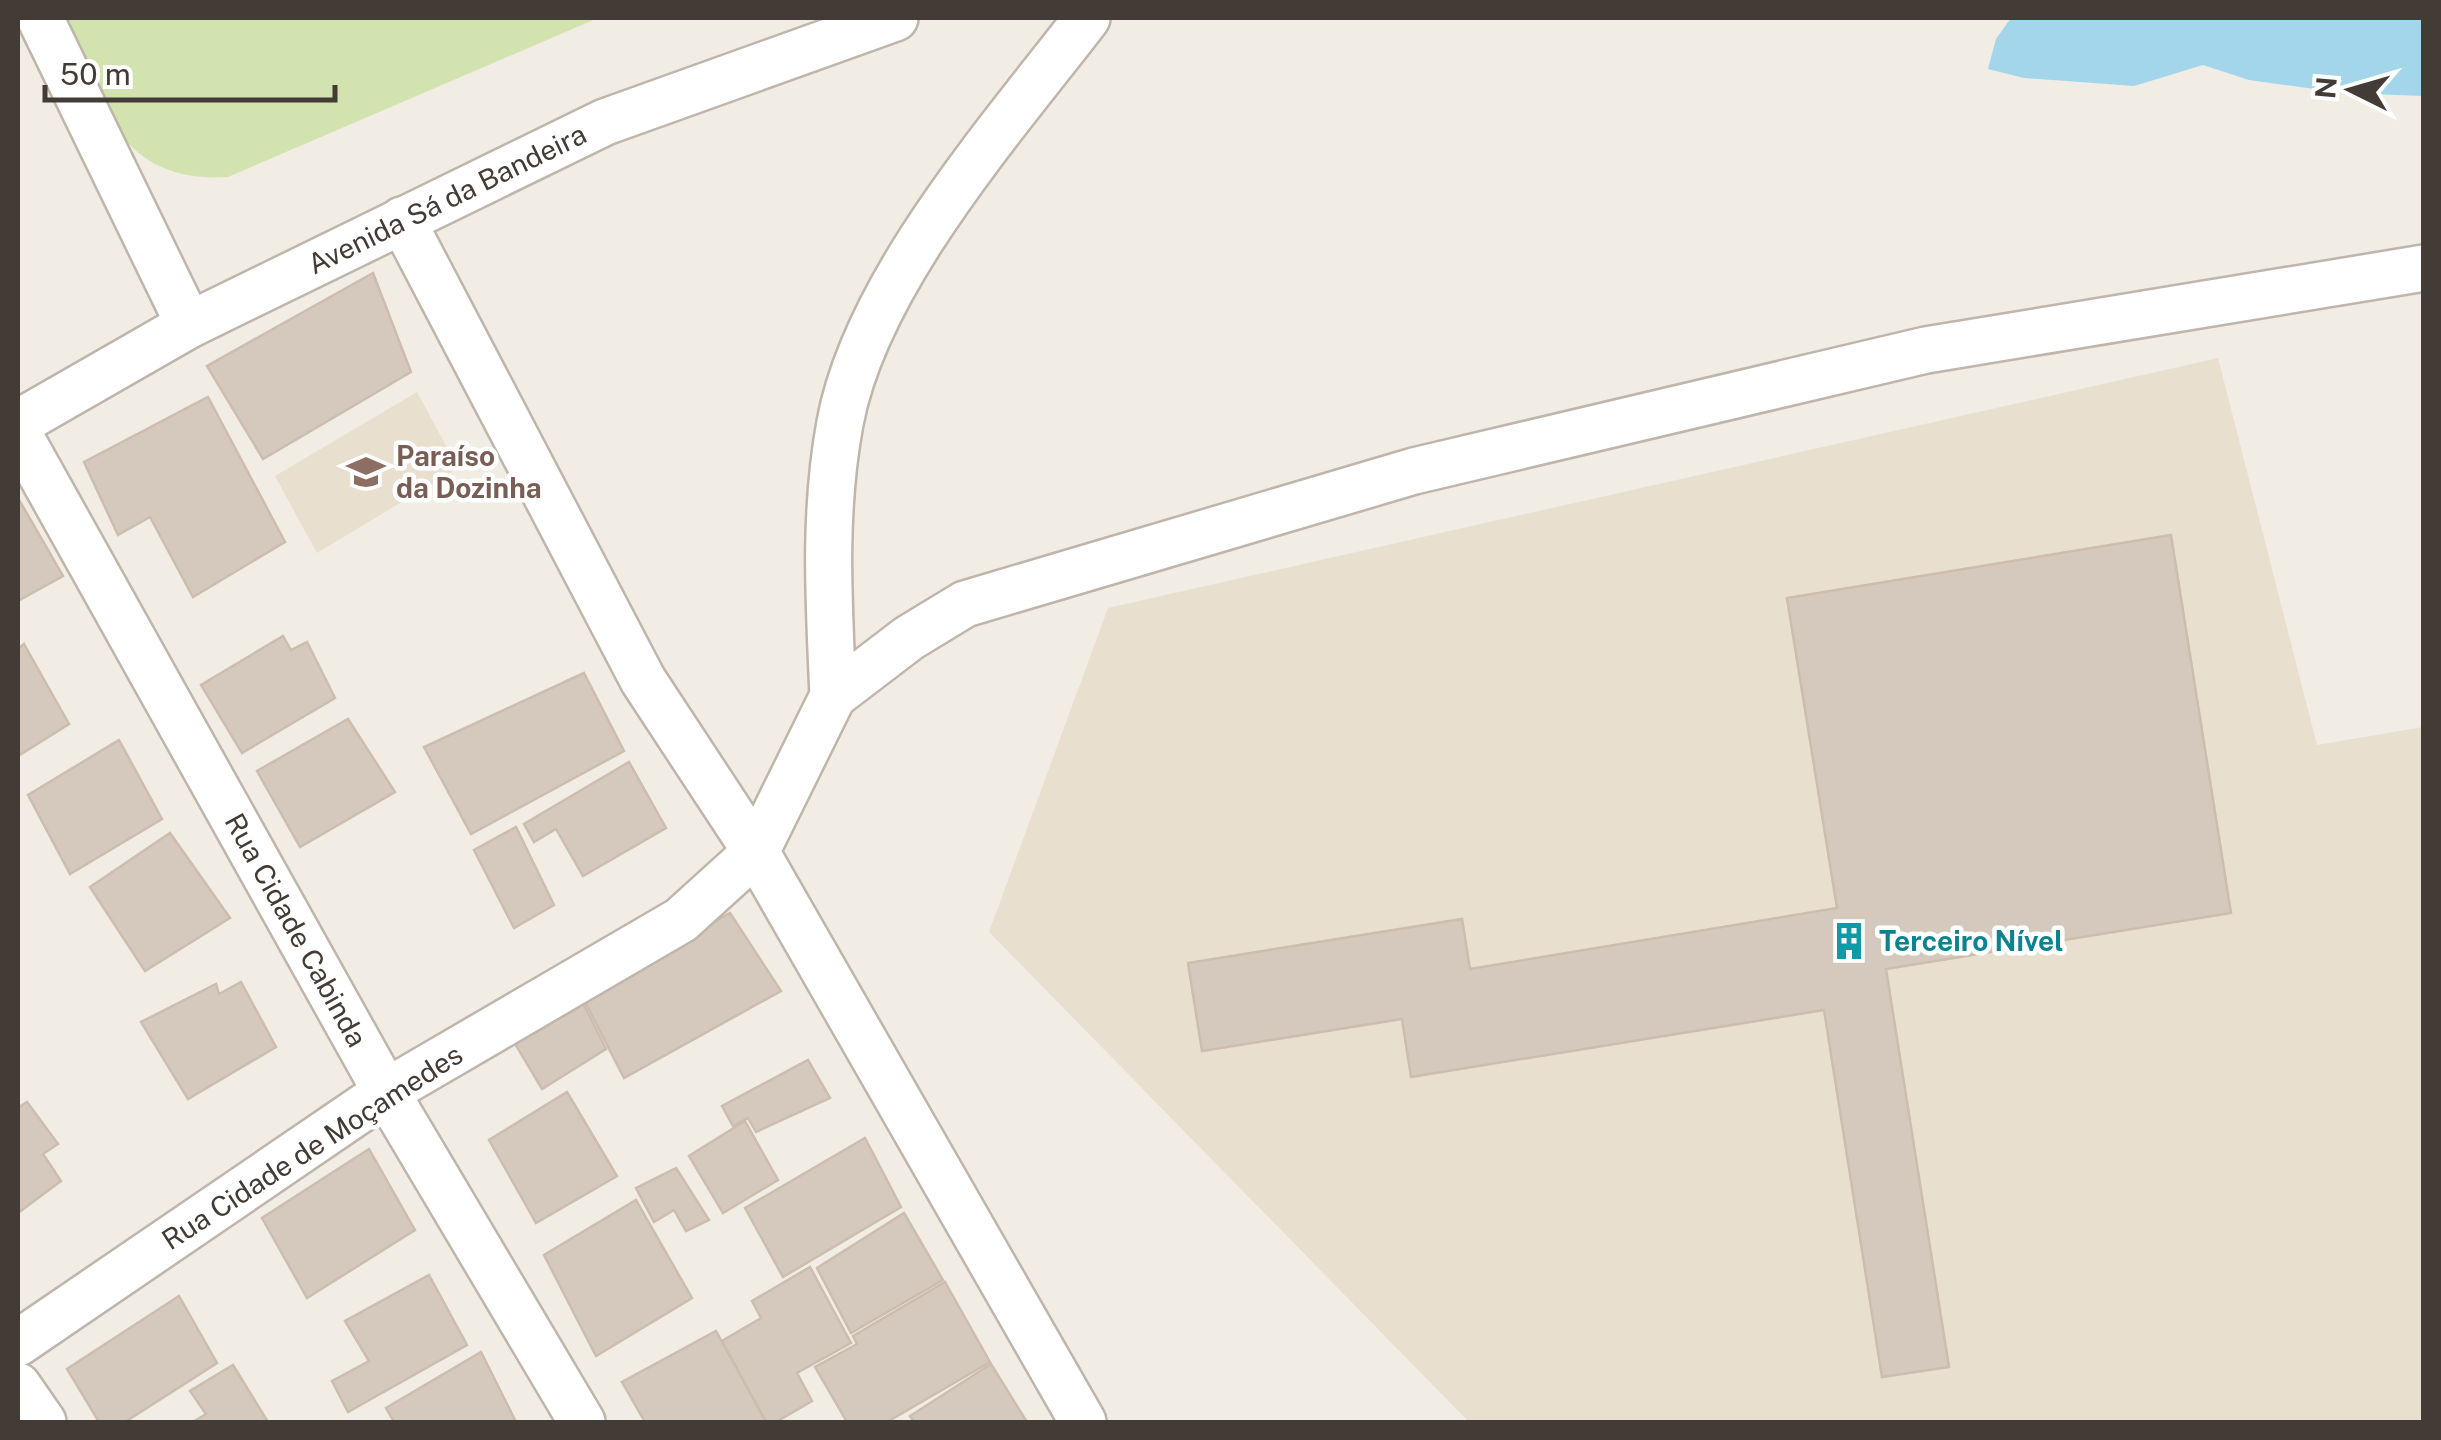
<svg xmlns="http://www.w3.org/2000/svg" width="2441" height="1440" viewBox="0 0 2441 1440" font-family="'Public Sans',sans-serif">
<rect width="100%" height="100%" fill="#f1ece4"/>
<g fill="#e9dfcf">
<polygon points="2218,358 2317,745 2423,727 2423,1422 1469,1422 989,932 1108,608"/>
<polygon points="417,392 458,468 317,553 275,476"/>
</g>
<path fill="#d2e3af" d="M 62,18 L 598,18 L 228,177 C 118,184 101,101 62,18 Z"/>
<polygon fill="#a3d6eb" points="2011,18 2423,18 2423,96 2343,93 2249,80 2203,65 2134,86 2024,78 1988,69 1996,39"/>
<g fill="#d5c9be" stroke="#ccbdae" stroke-width="2.5">
<polygon points="373,273 411,372 263,459 207,366"/>
<polygon points="208,397 285,542 193,597 150,517 118,535 84,462"/>
<polygon points="18,498 63,576 18,601"/>
<polygon points="2171,535 2231,913 1886,969 1949,1367 1882,1377 1824,1010 1411,1077 1402,1019 1202,1051 1188,963 1462,919 1470,969 1837,908 1787,598"/>
<polygon points="283,636 291,650 307,642 335,698 242,753 201,685"/>
<polygon points="24,644 69,724 18,756 18,649"/>
<polygon points="584,673 624,751 471,834 424,747"/>
<polygon points="348,719 395,792 300,847 257,771"/>
<polygon points="119,740 162,819 70,874 28,795"/>
<polygon points="629,762 666,828 583,876 556,829 534,842 524,824"/>
<polygon points="516,827 554,905 514,928 474,850"/>
<polygon points="170,833 230,918 145,971 90,887"/>
<polygon points="730,913 781,991 624,1078 582,996"/>
<polygon points="241,982 276,1047 188,1099 141,1022 216,984 219,994"/>
<polygon points="579,995 606,1049 542,1089 511,1037"/>
<polygon points="808,1060 830,1098 756,1132 748,1118 733,1126 722,1106"/>
<polygon points="567,1092 617,1176 536,1223 489,1140"/>
<polygon points="27,1102 58,1144 43,1154 61,1181 18,1213 18,1108"/>
<polygon points="745,1121 778,1180 723,1213 689,1156"/>
<polygon points="865,1138 901,1207 783,1277 745,1208"/>
<polygon points="369,1149 415,1230 307,1298 262,1218"/>
<polygon points="676,1168 709,1220 686,1231 674,1210 654,1222 636,1188"/>
<polygon points="636,1200 692,1298 596,1356 544,1255"/>
<polygon points="904,1213 943,1280 851,1333 817,1268"/>
<polygon points="810,1267 851,1343 797,1373 812,1401 776,1422 766,1422 722,1341 761,1318 752,1301"/>
<polygon points="429,1275 467,1345 348,1412 332,1381 369,1361 345,1321"/>
<polygon points="945,1282 990,1362 887,1422 847,1422 815,1367 857,1344 853,1336"/>
<polygon points="179,1296 217,1363 125,1422 99,1422 67,1369"/>
<polygon points="716,1331 766,1422 645,1422 622,1382"/>
<polygon points="481,1352 516,1422 394,1422 386,1408"/>
<polygon points="991,1364 1027,1422 914,1422 910,1416"/>
<polygon points="233,1365 268,1422 193,1422 206,1414 190,1391"/>
</g>
<g fill="none" stroke-linecap="round" stroke-linejoin="round">
<g stroke="#bfb5ab" stroke-width="50">
<g id="minor">
<polyline points="40,18 189,325"/>
<polyline points="402,220 643,680 756,852 1083,1422"/>
<polyline points="18,423 189,325 605,122 895,18"/>
<polyline points="18,433 386,1092 582,1422"/>
<path d="M 833,696 C 829,604 823,514 840,423 C 866,282 1001,130 1087,18"/>
<polyline points="18,1343 386,1092 681,920 756,852 833,696 909,638 965,604 1414,471 1926,350 2424,268"/>
<polyline points="18,1386 43,1422"/>
</g>
</g>
<use href="#minor" stroke="#fff" stroke-width="45"/>
</g>
<defs>
<g id="school-bare" transform="scale(3)"><path d="M0-5L7-2L0 1L-7-2ZM-4 1L0 2.5L4 1V4Q0 6-4 4Z" fill="#8d6e63" stroke="#fff" stroke-width="2.5" paint-order="stroke"/></g>
<g id="building-bare" transform="scale(3)"><path d="M-4-6H4V6H1V3H-1V6H-4ZM-2.5-4.3h1.7v1.8h-1.7ZM.8-4.3h1.7v1.8H.8ZM-2.5-1h1.7V.8h-1.7ZM.8-1h1.7V.8H.8Z" fill="#0f9aa8" stroke="#fff" stroke-width="2.5" paint-order="stroke"/></g>
</defs>
<g fill-rule="evenodd">
<use href="#school-bare" x="366" y="472"/>
<use href="#building-bare" x="1849" y="941"/>
</g>
<g text-anchor="middle" stroke-width="9" stroke-linejoin="round" paint-order="stroke">
<g font-size="28" fill="#433b35" stroke="#fff">
<text transform="translate(447 199) rotate(-26)" y="10">Avenida Sá da Bandeira</text>
<text transform="translate(296 930) rotate(61)" y="10">Rua Cidade Cabinda</text>
<text transform="translate(312 1147) rotate(-33)" y="10">Rua Cidade de Moçamedes</text>
</g>
<g font-size="28" font-weight="bold" fill="#785e54" stroke="#fff" text-anchor="start">
<text x="396" y="466">Paraíso<tspan x="396" dy="32">da Dozinha</tspan></text>
</g>
<g font-size="28" font-weight="bold" fill="#0d838f" stroke="#fff" text-anchor="start">
<text x="1879" y="951">Terceiro Nível</text>
</g>
</g>
<rect width="2441" height="1440" fill="none" stroke="#433b35" stroke-width="40"/>
<g transform="translate(2351 90) rotate(275)" stroke="#ffffff" stroke-width="8" paint-order="stroke">
<path d="M0-8L18 38L0 25L-18 38Z" fill="#433b35"/>
<text y="-15" font-size="28" font-weight="bold" text-anchor="middle" fill="#433b35">N</text>
</g>
<path d="M45 85v15h290v-15" fill="none" stroke="#433b35" stroke-width="5"/>
<text x="60" y="85" font-size="30" fill="#433b35" stroke="#ffffff" stroke-width="8" paint-order="stroke">50 m</text>
</svg>
